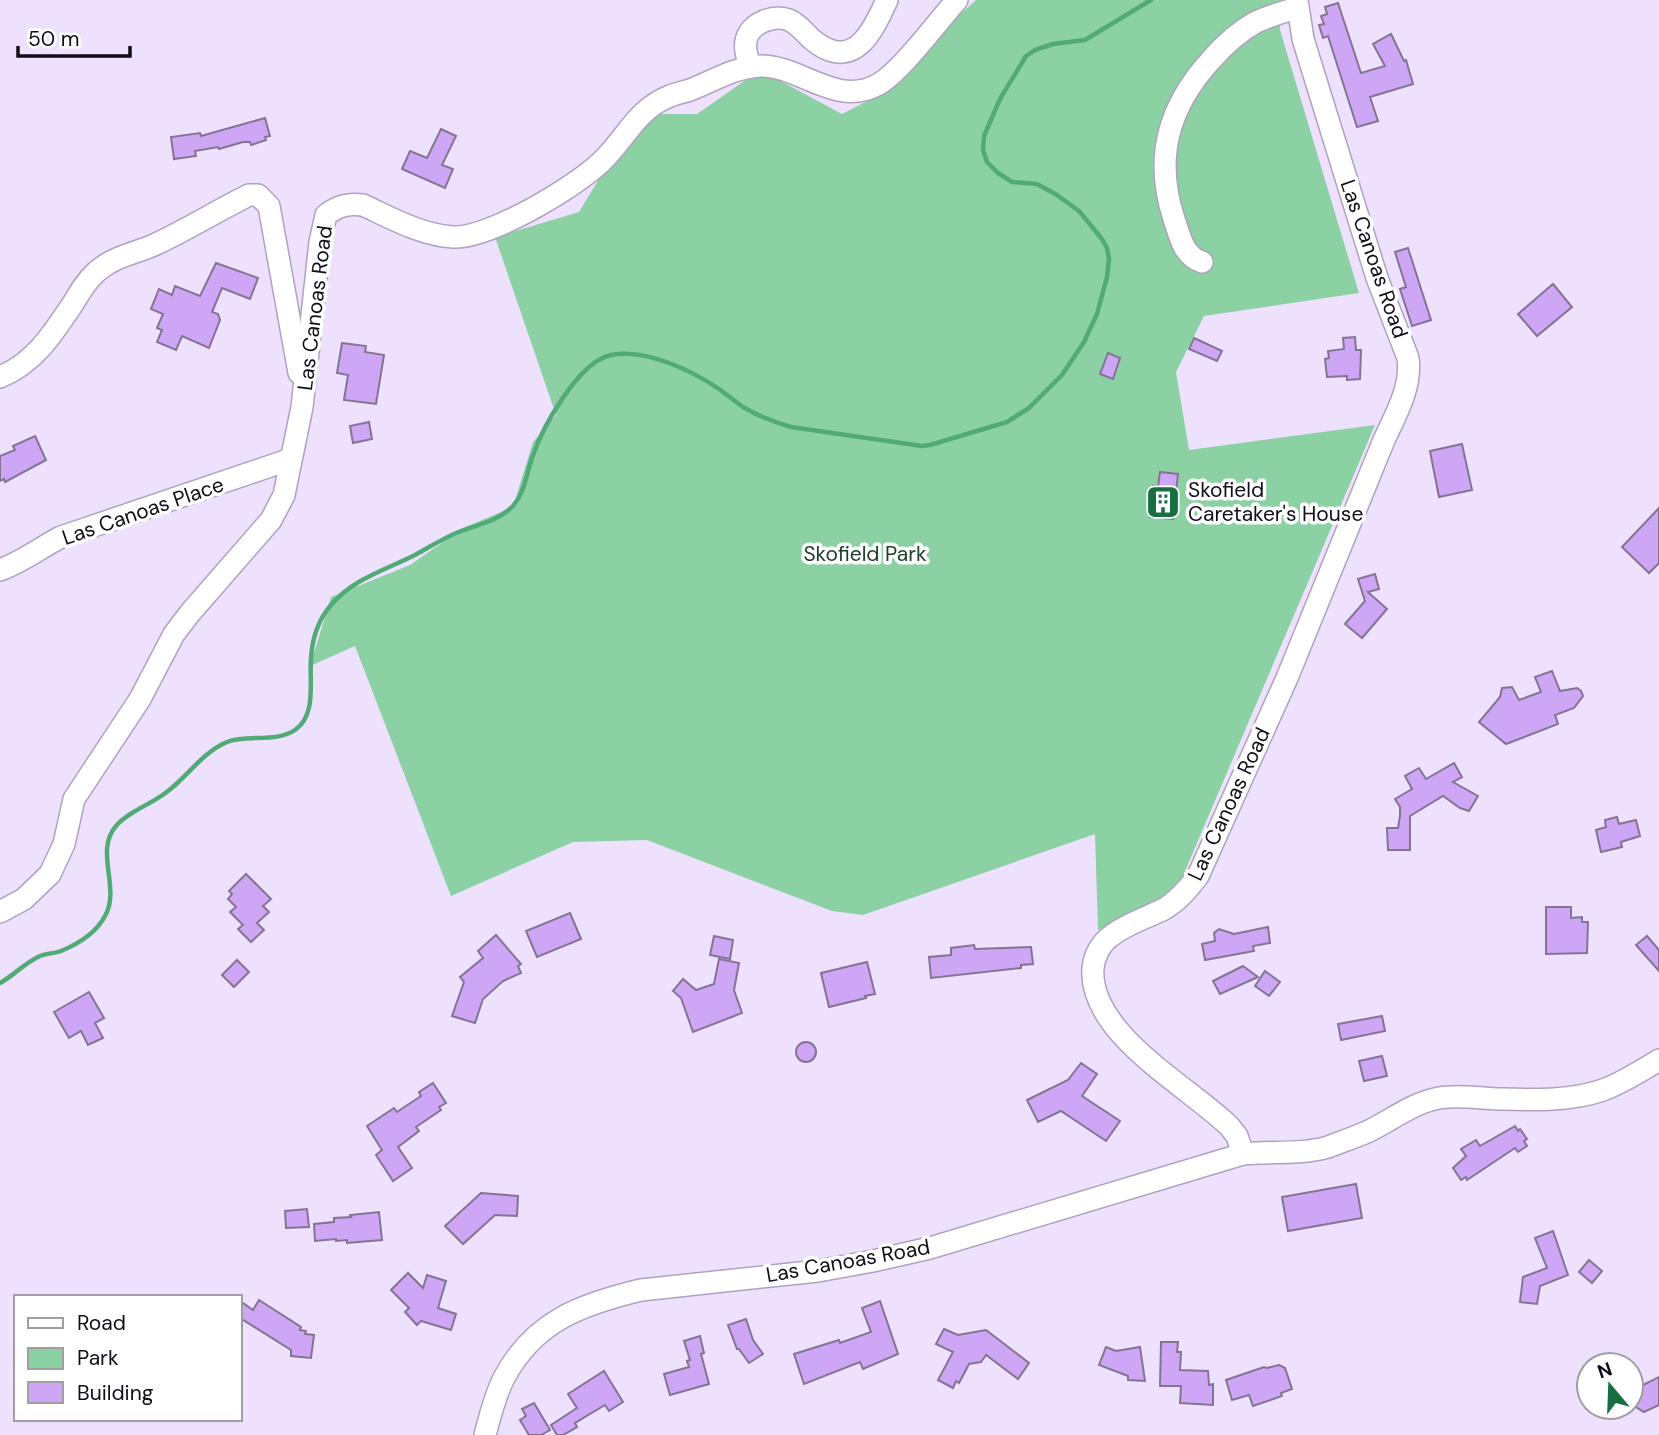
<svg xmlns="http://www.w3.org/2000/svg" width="1659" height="1435" viewBox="0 0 1659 1435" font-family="'DM Sans',sans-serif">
<rect width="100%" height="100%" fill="#eee1fd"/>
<polygon fill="#8cd1a4" points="976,0 1280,0 1280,30 1359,293 1204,316 1176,372 1189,450 1375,425 1177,890 1098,930 1095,834 863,915 832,911 647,840 573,842 451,896 355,646 310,666 331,597 410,565 463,528 513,507 533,442 556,415 495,237 579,212 638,114 697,114 760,70 842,114 875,97 911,58"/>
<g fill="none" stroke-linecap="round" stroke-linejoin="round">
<path stroke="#52aa76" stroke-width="4.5" d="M 0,983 C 13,976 25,963 38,957 C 45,953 53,954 61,951 C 78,944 96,933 105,916 C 121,888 94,851 116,826 C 128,812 149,805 164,794 C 186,779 201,753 227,742 C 247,734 276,743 295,730 C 317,715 309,681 311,659 C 312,639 318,620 331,605 C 353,579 385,570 415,555 C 430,547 445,537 461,531 C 480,524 498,521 513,506 C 525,492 526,475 532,458 C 542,428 578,362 611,355 C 645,348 691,370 719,389 C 727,395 735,401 743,407 C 758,416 774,422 791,427 L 922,446 L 930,445 L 1007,422 L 1029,408 L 1062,375 L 1084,342 L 1097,314 L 1107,277 L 1109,259 L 1107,248 L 1102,239 L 1079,211 L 1057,195 L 1037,184 L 1012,182 L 998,173 L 987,162 L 983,150 L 984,136 L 1000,99 L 1026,56 L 1035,50 L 1053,44 L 1085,40 L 1151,0"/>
</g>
<g fill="#cda7f6" stroke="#837493" stroke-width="2">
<polygon points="1338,3 1361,73 1385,66 1373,44 1391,34 1404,61 1406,60 1413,84 1370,97 1378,121 1357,127 1328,36 1323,38 1319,25 1324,24 1321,16 1327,14 1325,7"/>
<polygon points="265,118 270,136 265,137 266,140 251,145 250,142 243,142 219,149 218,147 195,151 196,156 174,159 171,137 200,133 201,136"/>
<polygon points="441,129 456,136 442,165 453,169 445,188 402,169 410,151 427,158"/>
<polygon points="1408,248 1431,320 1412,326 1400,289 1406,287 1395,252"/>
<polygon points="216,263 258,278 250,299 222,288 212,312 218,314 220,320 209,348 182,336 176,350 157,342 162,330 157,328 163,314 151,309 159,289 172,295 175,286 200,296"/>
<polygon points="1553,284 1572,307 1537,336 1518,314"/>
<polygon points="1355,337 1356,350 1361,350 1360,379 1347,380 1347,376 1327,377 1325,359 1329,358 1328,351 1344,349 1343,338"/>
<polygon points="1194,338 1222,351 1217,361 1189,349"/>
<polygon points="342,343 366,346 365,352 384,355 376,404 344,400 348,375 337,373"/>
<polygon points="1108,353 1120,358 1113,379 1100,374"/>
<polygon points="369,422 372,439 353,443 350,426"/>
<polygon points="35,436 46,460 5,482 4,479 0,481 0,456 15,450 13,446"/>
<polygon points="1462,444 1472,490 1439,497 1430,451"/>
<polygon points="1160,472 1178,474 1173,519 1150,517 1153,486 1158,487"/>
<polygon points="1659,508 1659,563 1649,573 1622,547"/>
<polygon points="1375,574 1379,589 1368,592 1387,609 1362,638 1345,624 1365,601 1358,579"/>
<polygon points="1552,671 1560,691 1577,688 1581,691 1583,696 1574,708 1555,715 1558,724 1506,744 1479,722 1500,697 1502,688 1512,687 1519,700 1541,692 1535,677"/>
<polygon points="1454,763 1462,777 1453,782 1478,796 1469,811 1460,808 1443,796 1410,816 1410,850 1388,850 1387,828 1398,828 1400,816 1400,807 1395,799 1412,789 1405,776 1419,768 1426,779"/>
<polygon points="1617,817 1619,824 1636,820 1640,836 1621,842 1622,847 1601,852 1596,830 1606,827 1605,820"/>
<polygon points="246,874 271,899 263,906 269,912 257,923 264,930 251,942 238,929 243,925 230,912 236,907 228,899 232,894 229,891"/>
<polygon points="1546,907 1571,907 1571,918 1582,917 1582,922 1588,922 1587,953 1546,954"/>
<polygon points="570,913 581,939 537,957 526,931"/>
<polygon points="1268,927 1270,943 1253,946 1254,951 1205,960 1202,944 1215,941 1214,933 1219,929 1234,934"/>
<polygon points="496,935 521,964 518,966 521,973 503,981 483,999 475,1023 452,1016 464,982 460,977 483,958 478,951"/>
<polygon points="714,936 733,940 730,959 710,955"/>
<polygon points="1647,936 1659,950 1659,971 1636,945"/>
<polygon points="974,945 975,949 1031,947 1033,964 1021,965 1021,968 931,978 929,957 951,955 951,948"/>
<polygon points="719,959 739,963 734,990 742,1013 693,1032 681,998 673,991 683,979 696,990 714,984"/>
<polygon points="237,960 249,972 234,987 222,975"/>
<polygon points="867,962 875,994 865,996 866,998 829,1007 821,973"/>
<polygon points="1243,966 1258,977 1220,994 1213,981"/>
<polygon points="1265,971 1280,982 1269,996 1255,986"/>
<polygon points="89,992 104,1018 95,1023 103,1038 88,1045 81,1031 69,1038 54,1012"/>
<polygon points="1382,1016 1385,1031 1341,1040 1338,1024"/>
<circle cx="806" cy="1052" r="10"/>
<polygon points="1382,1056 1387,1076 1364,1081 1359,1061"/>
<polygon points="1081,1063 1097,1074 1082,1096 1120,1121 1106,1141 1061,1111 1038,1122 1027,1100 1068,1080"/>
<polygon points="433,1083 446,1103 439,1107 441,1110 416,1127 419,1131 398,1147 412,1168 393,1181 376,1155 382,1150 367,1126 394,1108 397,1112 421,1096 419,1092"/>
<polygon points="1515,1126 1518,1131 1520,1129 1527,1139 1524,1141 1527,1146 1518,1152 1515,1148 1467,1180 1466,1177 1461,1180 1453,1168 1466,1156 1461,1149 1476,1140 1480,1146"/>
<polygon points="1356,1184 1362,1218 1288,1231 1282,1197"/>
<polygon points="481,1193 518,1196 517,1216 495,1215 463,1244 445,1226"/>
<polygon points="307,1209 309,1227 286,1228 285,1211"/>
<polygon points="379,1212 382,1240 347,1243 347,1240 336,1241 336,1239 315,1241 314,1224 334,1222 334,1218 351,1217 350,1215"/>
<polygon points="1553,1231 1568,1275 1540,1286 1537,1304 1520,1302 1523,1277 1547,1268 1535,1238"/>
<polygon points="1589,1260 1602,1271 1592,1283 1579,1272"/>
<polygon points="408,1273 423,1288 427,1275 446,1281 438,1308 456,1314 451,1330 421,1321 417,1325 405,1312 409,1308 391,1290"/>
<polygon points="259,1300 301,1327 300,1330 306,1331 305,1334 314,1335 311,1358 291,1356 291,1350 240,1318 240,1301 253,1310"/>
<polygon points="880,1301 898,1354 863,1369 860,1362 804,1384 794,1354 839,1340 840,1343 871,1332 862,1308"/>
<polygon points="746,1319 753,1340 763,1354 749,1363 739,1349 737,1349 728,1325"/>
<polygon points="944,1329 958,1335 986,1330 1029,1363 1018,1379 986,1355 981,1362 969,1364 959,1383 956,1381 953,1388 938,1380 953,1352 936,1344"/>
<polygon points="700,1336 704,1353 701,1354 709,1384 670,1395 664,1374 689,1367 687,1361 690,1360 684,1341"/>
<polygon points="1161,1342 1178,1342 1177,1352 1181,1352 1180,1370 1208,1371 1209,1385 1213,1384 1213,1405 1180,1403 1181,1386 1160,1386"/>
<polygon points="1106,1347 1116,1351 1140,1347 1145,1381 1128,1380 1128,1376 1099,1365"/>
<polygon points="1279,1365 1285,1368 1292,1389 1281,1393 1282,1396 1253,1406 1249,1395 1232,1400 1226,1380 1264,1367 1267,1368"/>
<polygon points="604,1371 623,1402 609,1411 605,1405 575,1423 577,1427 563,1435 557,1435 551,1425 577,1408 568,1394"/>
<polygon points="1631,1377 1643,1385 1659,1377 1659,1405 1644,1412 1631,1404"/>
<polygon points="534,1403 550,1430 541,1435 529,1435 520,1420 526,1416 522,1409"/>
</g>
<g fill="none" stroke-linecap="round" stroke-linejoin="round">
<g stroke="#b0a1c1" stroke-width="24">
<g id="minor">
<path d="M 750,67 C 748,59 744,49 746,41 C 749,23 774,14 789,20 C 801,25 808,38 818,44 C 856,70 874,28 887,0"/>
<path d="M 1202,262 C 1183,256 1180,236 1174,219 C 1154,158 1168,107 1211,60 C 1224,45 1238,32 1256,22 C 1269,16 1283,12 1297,8"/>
<path d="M 0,377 C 35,363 54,332 74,302 C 81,290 89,277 100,269 C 116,256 136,253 154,245 C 186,230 217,211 249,195 L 258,195 L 269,206 L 299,373"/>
<path d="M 0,570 C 22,562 40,548 61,537 L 291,459"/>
<path d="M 0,912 L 24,899 L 50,874 L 64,844 L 74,799 L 140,699 L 174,634 L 190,613 L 271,520 L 284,495 L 302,407 L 320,242 L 326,215 C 338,206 348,203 363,205 C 391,218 421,235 453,237 C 489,239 582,184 606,157 C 628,134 639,108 670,96 C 677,93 684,92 690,90 C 713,81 735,67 761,66 C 801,66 836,107 877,85 C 900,73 937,22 957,0"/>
<path d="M 1243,1154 L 1237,1136 L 1229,1126 C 1188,1086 1088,1033 1093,968 C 1094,956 1101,943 1111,936 C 1126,924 1146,918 1164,909 C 1178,901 1188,889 1198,876 L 1287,678 L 1384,440 C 1396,414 1412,387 1408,358 L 1377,278 L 1303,39 L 1297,0"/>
<path d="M 485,1435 C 490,1416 495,1395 504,1378 C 534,1321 582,1304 641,1290 L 818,1271 L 873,1261 L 930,1248 L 1243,1154 C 1271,1151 1301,1155 1328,1147 C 1341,1142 1355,1137 1367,1132 C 1392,1120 1412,1103 1439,1098 C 1460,1094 1481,1099 1503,1099 C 1536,1100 1571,1101 1603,1090 C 1622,1083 1641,1071 1659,1060"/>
</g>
</g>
<use href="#minor" stroke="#fff" stroke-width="21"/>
</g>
<defs>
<g id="building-square" transform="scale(1.75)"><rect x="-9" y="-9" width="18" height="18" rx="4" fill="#166e41" stroke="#fff"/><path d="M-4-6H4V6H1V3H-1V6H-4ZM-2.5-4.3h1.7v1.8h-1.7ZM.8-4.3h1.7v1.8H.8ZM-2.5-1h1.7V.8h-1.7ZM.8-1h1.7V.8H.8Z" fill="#fff"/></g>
</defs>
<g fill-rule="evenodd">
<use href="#building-square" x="1163" y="502"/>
</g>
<g text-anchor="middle" stroke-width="7" stroke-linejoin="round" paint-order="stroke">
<g font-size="21" fill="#120d18" stroke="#fff">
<text transform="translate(1374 259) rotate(71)" y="7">Las Canoas Road</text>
<text transform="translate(315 308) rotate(-83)" y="7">Las Canoas Road</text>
<text transform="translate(143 511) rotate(-19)" y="7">Las Canoas Place</text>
<text transform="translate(1229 804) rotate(-65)" y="7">Las Canoas Road</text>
<text transform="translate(848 1261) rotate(-10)" y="7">Las Canoas Road</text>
</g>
<g font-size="21" fill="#120d18" stroke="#fff" text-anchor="start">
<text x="1188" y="497">Skofield<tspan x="1188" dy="24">Caretaker's House</tspan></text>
</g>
<g font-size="21" fill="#193e28" stroke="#fff">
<text x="865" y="561">Skofield Park</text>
</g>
</g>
<rect x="14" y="1295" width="228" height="126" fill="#ffffff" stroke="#a09ea3" stroke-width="2"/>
<rect x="28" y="1318" width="35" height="10" fill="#ffffff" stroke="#a09ea3" stroke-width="2"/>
<text x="77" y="1330" font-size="21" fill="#120d18">Road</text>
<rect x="28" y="1348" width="35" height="21" fill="#8cd1a4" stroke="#a09ea3" stroke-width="2"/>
<text x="77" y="1365" font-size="21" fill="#120d18">Park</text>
<rect x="28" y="1382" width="35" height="21" fill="#cda7f6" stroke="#a09ea3" stroke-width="2"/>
<text x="77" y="1400" font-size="21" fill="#120d18">Building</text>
<g transform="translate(1610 1386) rotate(341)"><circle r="33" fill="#ffffff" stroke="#a09ea3" stroke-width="2"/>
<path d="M0-5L12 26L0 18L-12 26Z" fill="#166e41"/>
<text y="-10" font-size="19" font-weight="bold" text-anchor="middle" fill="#120d18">N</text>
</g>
<path d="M18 46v10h112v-10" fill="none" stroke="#120d18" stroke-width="3.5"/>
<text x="28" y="46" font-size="21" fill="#120d18" stroke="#ffffff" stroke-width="5" paint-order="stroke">50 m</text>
</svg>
